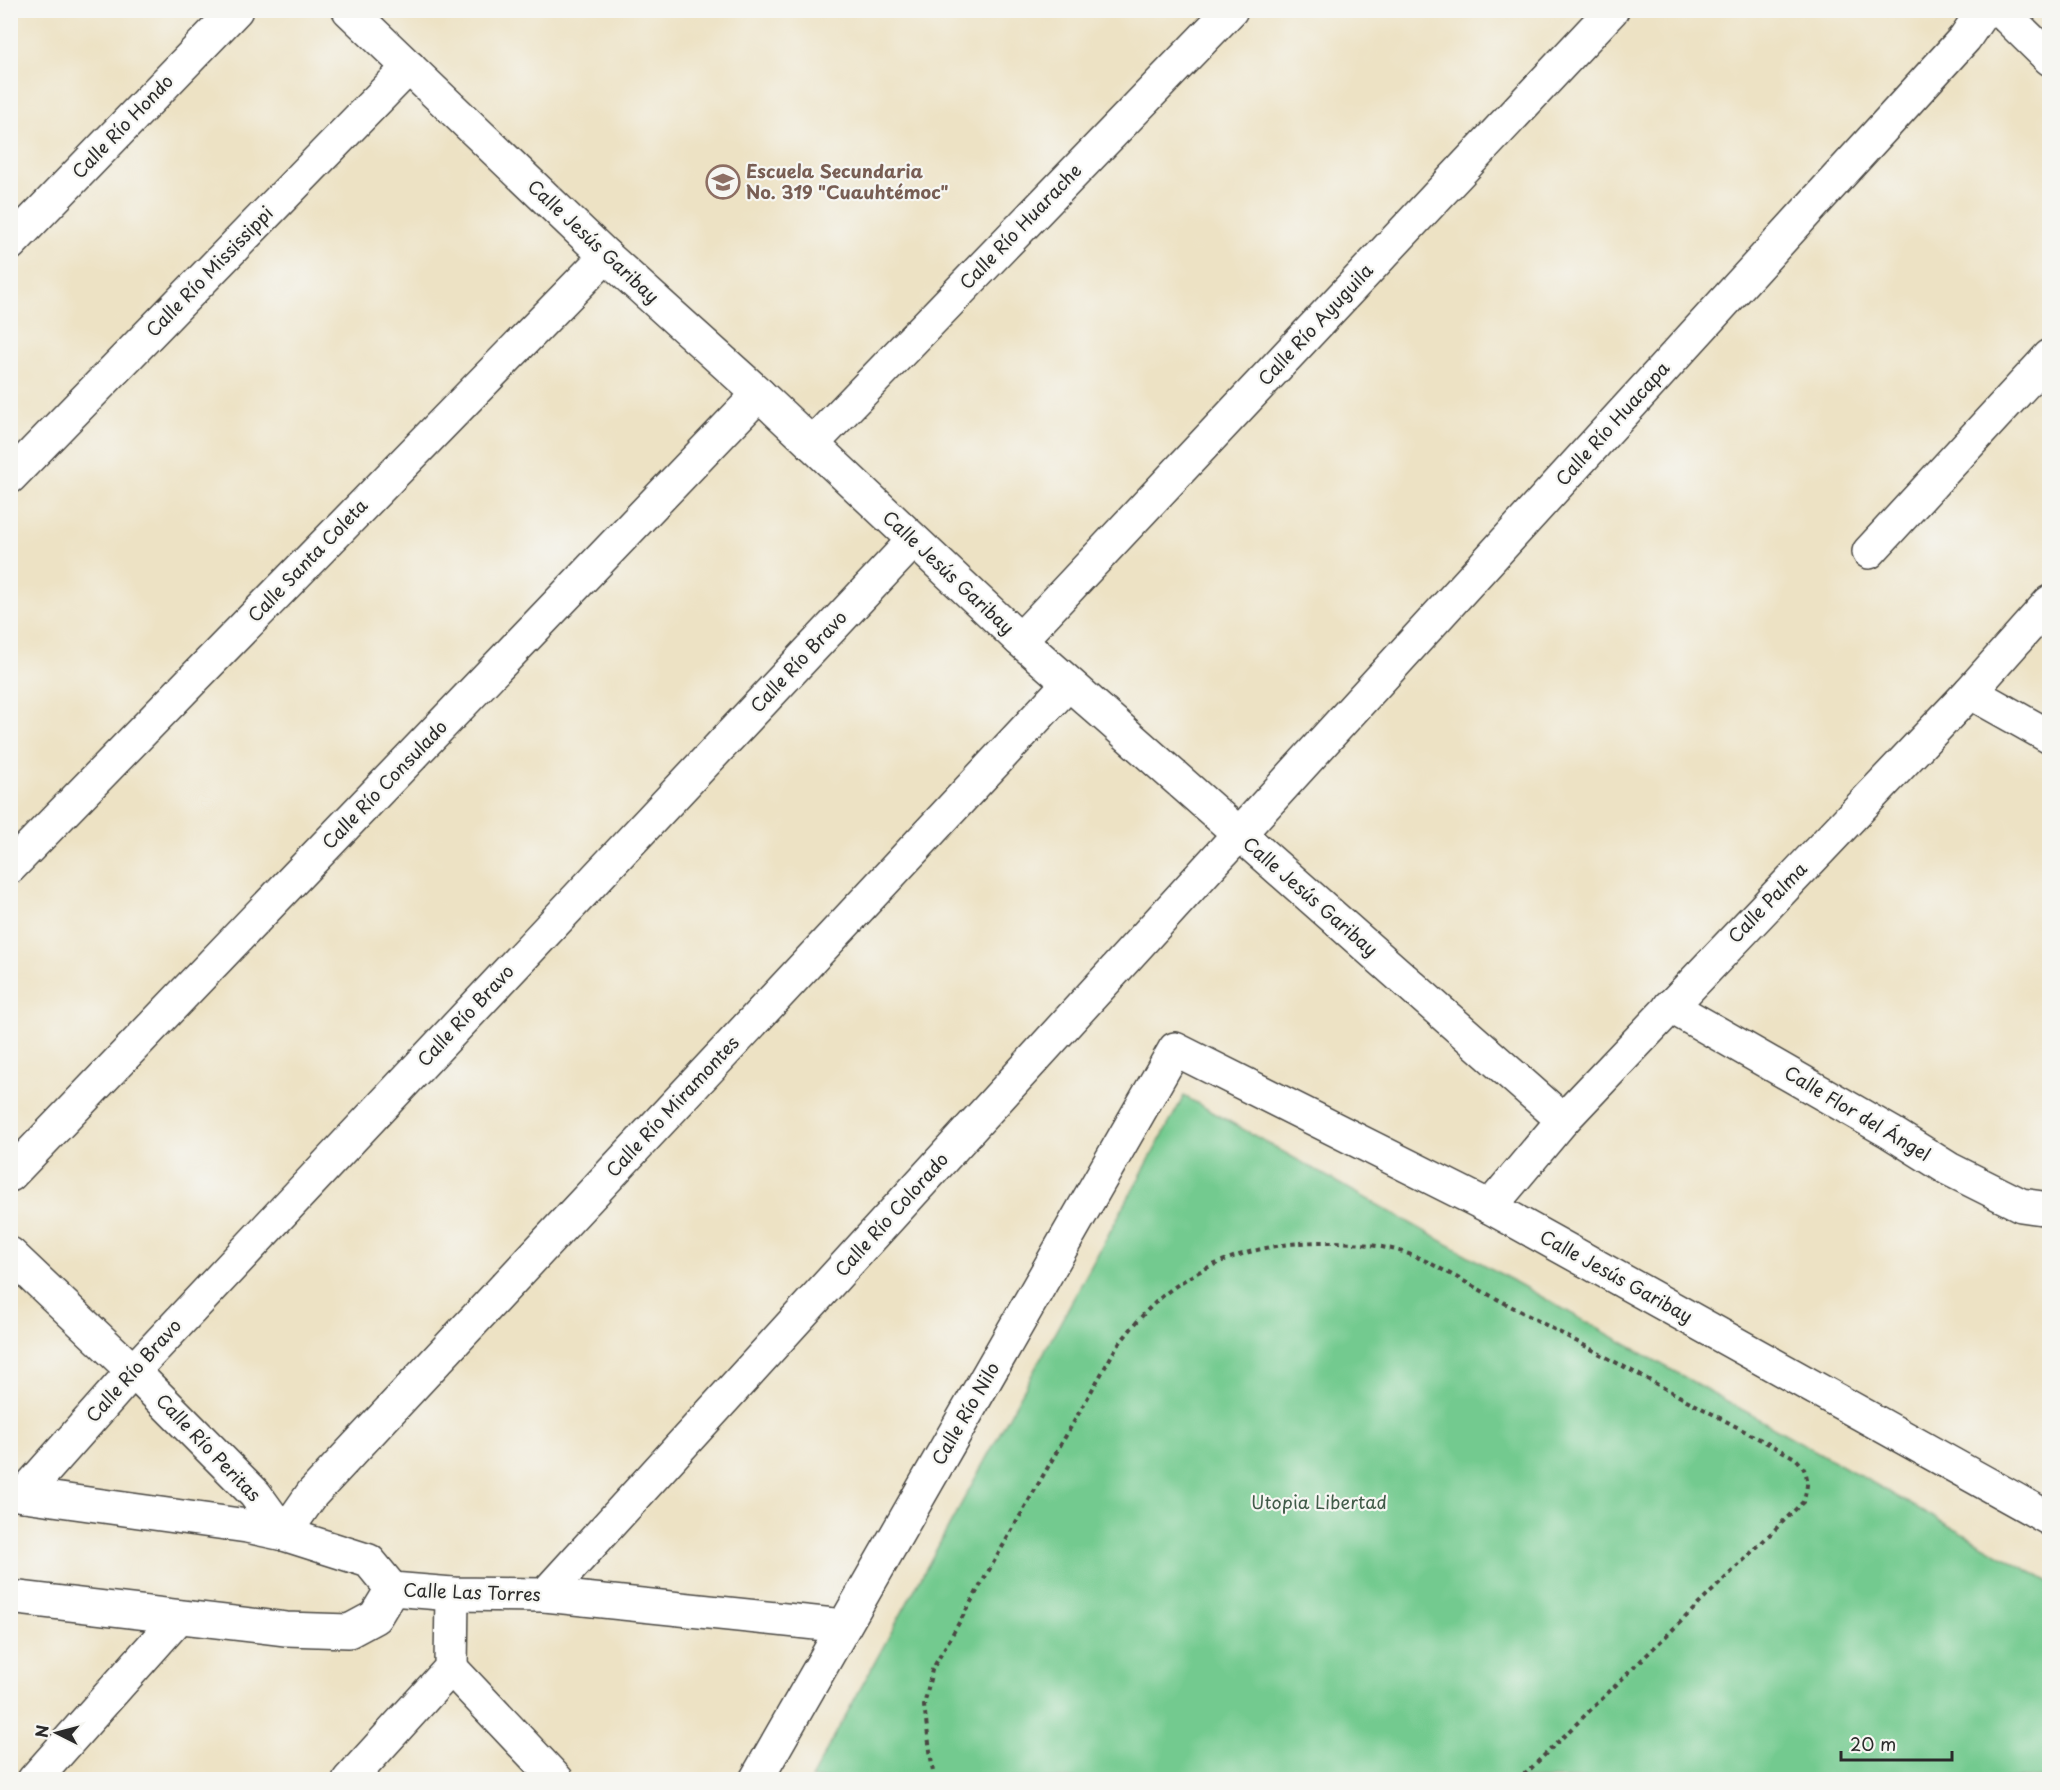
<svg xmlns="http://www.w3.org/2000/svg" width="2060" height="1790" viewBox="0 0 2060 1790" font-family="'Playpen Sans',sans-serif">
<rect width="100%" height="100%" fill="#f6f6f2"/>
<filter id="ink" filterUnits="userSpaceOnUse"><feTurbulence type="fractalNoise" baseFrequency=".0167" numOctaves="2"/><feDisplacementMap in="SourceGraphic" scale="12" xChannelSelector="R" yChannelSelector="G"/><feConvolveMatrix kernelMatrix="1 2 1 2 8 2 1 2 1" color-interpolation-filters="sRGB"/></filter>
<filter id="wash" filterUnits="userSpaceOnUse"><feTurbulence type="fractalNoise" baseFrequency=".008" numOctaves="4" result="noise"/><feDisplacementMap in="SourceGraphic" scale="24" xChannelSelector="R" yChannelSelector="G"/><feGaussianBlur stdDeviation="1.35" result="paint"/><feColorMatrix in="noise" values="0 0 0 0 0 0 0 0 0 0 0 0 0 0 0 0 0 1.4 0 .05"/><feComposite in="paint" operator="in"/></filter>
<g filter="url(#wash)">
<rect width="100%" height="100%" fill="#ede2c4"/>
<polygon fill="#73ca8f" stroke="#4f7a5d" stroke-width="1.5" points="1184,1096 2049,1582 2049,1779 811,1779"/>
</g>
<g filter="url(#ink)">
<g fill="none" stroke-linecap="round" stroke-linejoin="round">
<g stroke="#484642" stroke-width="36">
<g id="minor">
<polyline points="349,10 606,256 759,394 1020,640 1563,1120"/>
<polyline points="2000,10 2050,59"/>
<polyline points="10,244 236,10"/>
<polyline points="812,444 1231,10"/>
<polyline points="10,477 409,67"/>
<polyline points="1869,552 2050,356"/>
<polyline points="1020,640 1612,10"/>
<polyline points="1970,692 2050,737"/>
<polyline points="10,867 606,256"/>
<polyline points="1670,1006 1890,1132 1949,1169 2021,1205 2050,1209"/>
<polyline points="10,1175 759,394"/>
<polyline points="1490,1207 1563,1120 1970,692 2050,602"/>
<polyline points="10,1254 133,1371 255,1494 284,1534"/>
<polyline points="10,1493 247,1526 284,1534 369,1561 392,1589"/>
<polyline points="23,1495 133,1371 913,541"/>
<polyline points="284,1534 312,1494 1068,684"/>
<polyline points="392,1589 452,1594 545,1595 844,1626"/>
<polyline points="545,1595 1965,38 1984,10"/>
<polyline points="10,1597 286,1629 349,1631 375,1617 392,1589"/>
<polyline points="451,1668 557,1780"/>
<polyline points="34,1780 179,1617"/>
<polyline points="349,1780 451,1668 452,1594"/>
<polyline points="756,1780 1175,1049 1490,1207 2050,1519"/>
</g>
</g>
<path stroke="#484642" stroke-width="4" stroke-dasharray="4.5 4.5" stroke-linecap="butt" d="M 934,1780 L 924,1706 L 932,1670 L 1116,1348 C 1132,1327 1148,1307 1169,1291 C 1229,1245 1314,1233 1387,1248 C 1400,1250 1414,1256 1426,1261 L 1795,1458 C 1810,1472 1809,1484 1803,1502 L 1519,1780"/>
<use href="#minor" stroke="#fff" stroke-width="33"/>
</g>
</g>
<defs>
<g id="school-ring" transform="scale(1.725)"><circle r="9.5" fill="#f6f6f2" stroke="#8d6e63" stroke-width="1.5"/><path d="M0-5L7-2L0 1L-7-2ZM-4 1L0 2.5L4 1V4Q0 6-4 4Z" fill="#8d6e63"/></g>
</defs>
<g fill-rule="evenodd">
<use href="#school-ring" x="723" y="182"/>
</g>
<g text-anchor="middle" stroke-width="4.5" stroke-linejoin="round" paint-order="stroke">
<g font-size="18" fill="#2b2b2b" stroke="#f6f6f2">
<text transform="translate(123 127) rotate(-46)" y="6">Calle Río Hondo</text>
<text transform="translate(1021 227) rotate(-46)" y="6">Calle Río Huarache</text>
<text transform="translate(593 242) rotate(43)" y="6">Calle Jesús Garibay</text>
<text transform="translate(210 272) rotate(-46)" y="6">Calle Río Mississippi</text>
<text transform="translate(1316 325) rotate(-47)" y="6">Calle Río Ayuguila</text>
<text transform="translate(1613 424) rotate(-48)" y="6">Calle Río Huacapa</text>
<text transform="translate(308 561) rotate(-46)" y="6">Calle Santa Coleta</text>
<text transform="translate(948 573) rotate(43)" y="6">Calle Jesús Garibay</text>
<text transform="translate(799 662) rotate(-47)" y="6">Calle Río Bravo</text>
<text transform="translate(385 785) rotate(-46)" y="6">Calle Río Consulado</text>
<text transform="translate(1310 897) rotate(41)" y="6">Calle Jesús Garibay</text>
<text transform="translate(1768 903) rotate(-46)" y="6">Calle Palma</text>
<text transform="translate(466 1016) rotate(-47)" y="6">Calle Río Bravo</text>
<text transform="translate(673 1107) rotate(-47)" y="6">Calle Río Miramontes</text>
<text transform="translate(1857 1114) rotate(31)" y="6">Calle Flor del Ángel</text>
<text transform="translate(892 1215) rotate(-48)" y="6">Calle Río Colorado</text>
<text transform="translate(1616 1277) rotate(29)" y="6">Calle Jesús Garibay</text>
<text transform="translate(134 1371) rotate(-48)" y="6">Calle Río Bravo</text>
<text transform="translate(966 1414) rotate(-60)" y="6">Calle Río Nilo</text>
<text transform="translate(208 1448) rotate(46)" y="6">Calle Río Peritas</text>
<text transform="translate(472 1593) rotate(2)" y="6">Calle Las Torres</text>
</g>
<g font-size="18" font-weight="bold" fill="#785e54" stroke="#f6f6f2" text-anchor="start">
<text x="746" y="178">Escuela Secundaria<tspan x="746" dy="21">No. 319 "Cuauhtémoc"</tspan></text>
</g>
<g font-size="18" fill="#415b49" stroke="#f6f6f2">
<text x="1319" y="1509">Utopia Libertad</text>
</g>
</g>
<rect width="2060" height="1790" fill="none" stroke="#f6f6f2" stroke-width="36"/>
<g transform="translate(57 1733) rotate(276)" stroke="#f6f6f2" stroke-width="4.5" paint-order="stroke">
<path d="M0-4.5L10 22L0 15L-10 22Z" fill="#2b2b2b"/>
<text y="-9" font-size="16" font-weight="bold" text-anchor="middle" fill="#2b2b2b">N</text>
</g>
<path d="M1841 1751v9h111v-9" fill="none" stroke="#2b2b2b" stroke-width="3"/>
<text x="1850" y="1751" font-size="18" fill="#2b2b2b" stroke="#f6f6f2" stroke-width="4.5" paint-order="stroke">20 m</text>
</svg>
